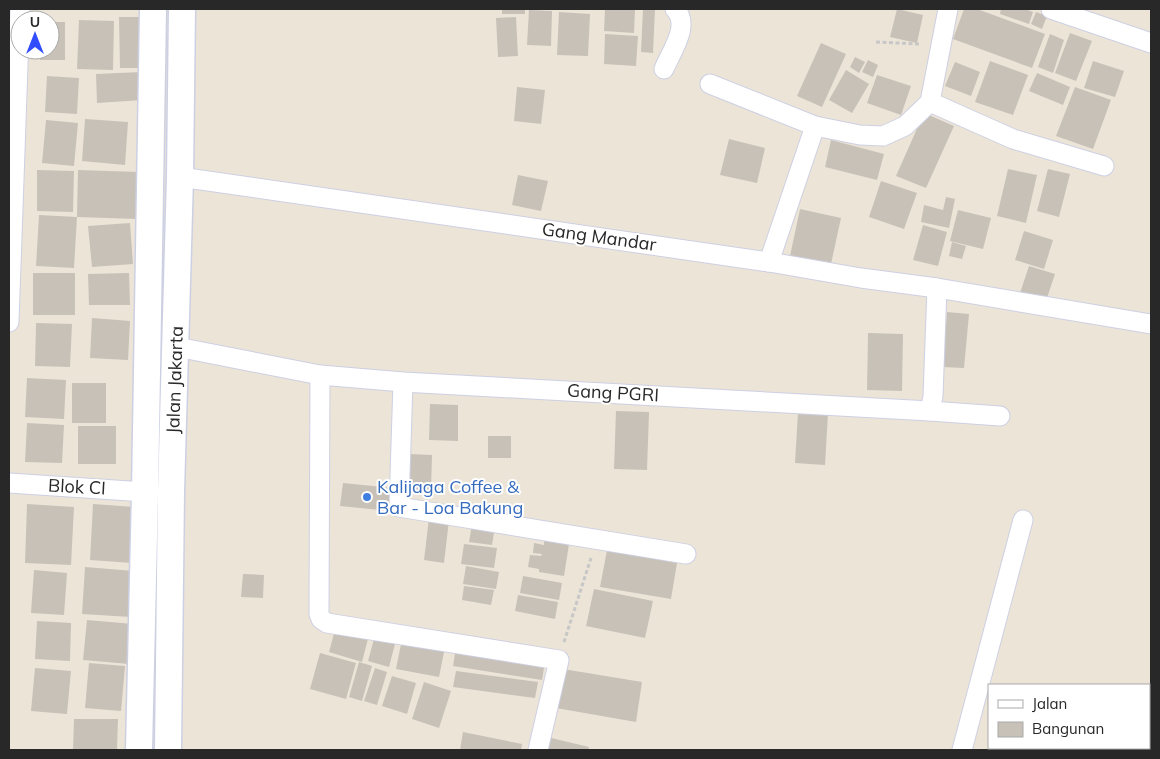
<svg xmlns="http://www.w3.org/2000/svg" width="1160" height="759" viewBox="0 0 1160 759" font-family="Mulish,sans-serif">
<rect width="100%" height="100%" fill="#ece4d7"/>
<g fill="#c7c1b8">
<rect x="502" y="9" width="23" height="5"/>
<polygon points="605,9 635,9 634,33 604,31"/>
<polygon points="643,9 655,9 653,53 641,52"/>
<polygon points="897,9 923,15 917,43 890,37"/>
<polygon points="964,9 977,9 1045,34 1032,68 953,39"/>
<polygon points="1001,9 1025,9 1033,12 1029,24 1000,14"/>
<polygon points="529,10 552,11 551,46 527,45"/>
<polygon points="559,12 590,14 588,56 557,55"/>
<polygon points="1036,12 1047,16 1042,29 1031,24"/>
<polygon points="119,17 144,17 145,68 120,68"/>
<polygon points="516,17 518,56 498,57 496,18"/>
<polygon points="79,20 114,21 113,70 77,69"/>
<polygon points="50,22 65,22 65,60 40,60 40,50 50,50"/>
<polygon points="1070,33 1092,41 1076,81 1055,73"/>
<polygon points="605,34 638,36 636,66 604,64"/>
<polygon points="1050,34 1064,40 1053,73 1038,67"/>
<polygon points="821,43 846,54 822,107 797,96"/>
<polygon points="855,57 865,62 859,73 850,67"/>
<polygon points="868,60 878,65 873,77 862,72"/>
<polygon points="990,61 1028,75 1013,115 975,102"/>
<polygon points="1093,61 1124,71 1115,97 1084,88"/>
<polygon points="955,62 980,72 971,96 945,86"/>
<polygon points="846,70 869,84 852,113 829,100"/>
<polygon points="142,72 143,100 97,103 96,74"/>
<polygon points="1037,73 1070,87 1063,105 1029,91"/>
<polygon points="877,75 911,86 901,115 867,103"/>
<polygon points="47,76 79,78 77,114 45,112"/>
<polygon points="517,87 545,90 541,124 514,121"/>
<polygon points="1075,87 1111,100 1093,149 1056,136"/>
<polygon points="924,113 954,126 926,188 896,176"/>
<polygon points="85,119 128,122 125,165 82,161"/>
<polygon points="46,120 78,123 74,166 42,163"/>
<polygon points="729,139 765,148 757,183 720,175"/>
<polygon points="831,140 884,154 877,180 825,167"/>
<polygon points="1008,169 1037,175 1026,223 997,216"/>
<polygon points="1048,169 1070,174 1059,217 1037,211"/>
<polygon points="37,170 74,171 73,212 37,211"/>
<polygon points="78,170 139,172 137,219 77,217 74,268 36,266 39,215 77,217"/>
<polygon points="518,175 548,181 541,211 512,205"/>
<polygon points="881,181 917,193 904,229 869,217"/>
<polygon points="946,197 955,199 949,228 921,222 924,205 943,210"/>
<polygon points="800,209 841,218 831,264 790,256"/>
<polygon points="958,210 991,218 983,249 950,241"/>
<polygon points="130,223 133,264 92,267 88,226"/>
<polygon points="923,225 947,232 938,266 913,260"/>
<polygon points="1024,231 1053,240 1044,269 1015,260"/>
<polygon points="952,242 966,246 962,259 949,256"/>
<polygon points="1029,266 1055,274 1046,301 1020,293"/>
<rect x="33" y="273" width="42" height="42"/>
<polygon points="129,273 130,305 89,305 88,274"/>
<polygon points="947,312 969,314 964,368 943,367"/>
<polygon points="92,318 130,321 128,360 90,358"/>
<polygon points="36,323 72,324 70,367 35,366"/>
<polygon points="868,333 903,334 902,391 867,390"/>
<polygon points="27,378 66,380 64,419 25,417"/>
<rect x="72" y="383" width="34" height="40"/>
<polygon points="430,404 458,405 458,441 429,440"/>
<polygon points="616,411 649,412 647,470 614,469"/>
<polygon points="798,412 828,414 825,465 795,463"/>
<polygon points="27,423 64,425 62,463 25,462"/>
<rect x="78" y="426" width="38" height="38"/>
<rect x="488" y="436" width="23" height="22"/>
<polygon points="410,454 432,455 431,492 410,492"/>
<polygon points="343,483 393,488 390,511 340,506"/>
<polygon points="27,504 74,507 71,565 25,563"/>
<polygon points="93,504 135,507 132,563 90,560"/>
<polygon points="429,518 449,520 444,563 424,560"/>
<polygon points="472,524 495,527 492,545 469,542"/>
<polygon points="544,540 569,544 564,576 539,572 539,569 528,567 530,555 541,556 542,554 533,553 534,543 544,545"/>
<polygon points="464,544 497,548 494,568 461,564"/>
<polygon points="607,550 677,563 671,599 600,587"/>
<polygon points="466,566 499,572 496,589 463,584"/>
<polygon points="85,567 134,571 131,617 82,614"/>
<polygon points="34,570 67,573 64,615 31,613"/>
<polygon points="243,574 264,575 263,598 241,597"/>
<polygon points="523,576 562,583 559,600 520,593"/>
<polygon points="464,586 494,590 491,605 462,600"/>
<polygon points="594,589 653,601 645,638 586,626"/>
<polygon points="518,595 558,602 555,619 515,611"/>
<polygon points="87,620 133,624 129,664 83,660"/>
<polygon points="37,621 71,623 70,661 35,659"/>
<polygon points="336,626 369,635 362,662 329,652"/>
<polygon points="375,635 396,640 389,667 368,661"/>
<polygon points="402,639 445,647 439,677 396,669"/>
<polygon points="456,647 545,662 542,680 453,666"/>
<polygon points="320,653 356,663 346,699 310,689"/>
<polygon points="359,662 372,666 362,701 349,697"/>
<polygon points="89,663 125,666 121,711 85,708"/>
<polygon points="35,668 71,671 67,714 31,711"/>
<polygon points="375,668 387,672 377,705 364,701"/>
<polygon points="563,669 642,682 636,722 556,708"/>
<polygon points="456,671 538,682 535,698 453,687"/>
<polygon points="392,676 416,683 407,714 382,706"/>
<polygon points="424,682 451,691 439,728 412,719"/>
<polygon points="74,719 118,719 117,750 73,750"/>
<polygon points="463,732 522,744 521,750 460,750"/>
<polygon points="547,737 589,747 588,750 544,750"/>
</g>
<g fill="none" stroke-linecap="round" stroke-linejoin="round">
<g stroke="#cdd0e3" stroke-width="21">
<g id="street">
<polyline points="1051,9 1151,43"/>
<path d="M 664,69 C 671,52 691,25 675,9"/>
<polyline points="710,84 815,126 860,135 883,136 905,126 930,102 948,9"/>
<polyline points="930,102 1013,139 1104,166"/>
<polyline points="180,177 769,262 861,278 937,288 1151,324"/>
<polyline points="769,262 815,126"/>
<polyline points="9,322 20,9"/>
<polyline points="177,347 320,375 403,382 930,411 933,396 937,288"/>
<polyline points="320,375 319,614 321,619 327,623 559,660 538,750"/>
<polyline points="403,382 399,507 686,554"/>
<polyline points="930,411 1000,416"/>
<polyline points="9,483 145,492"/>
<polyline points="1149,732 1151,732"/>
<polyline points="962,750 1023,520"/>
</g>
</g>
<g stroke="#cdd0e3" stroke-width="29">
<g id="secondary">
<polyline points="139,750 145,492 153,9"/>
<polyline points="168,750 171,492 180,177 182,9"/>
</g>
</g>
<g stroke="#c7c7c7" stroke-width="3" stroke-dasharray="4 2.5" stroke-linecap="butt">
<polyline points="876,42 920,44"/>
<polyline points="564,642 591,558"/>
</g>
<use href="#street" stroke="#fff" stroke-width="19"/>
<use href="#secondary" stroke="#fff" stroke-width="26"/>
</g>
<circle fill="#3f7fe0" stroke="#fff" stroke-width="2" cx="367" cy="497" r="5"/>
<g text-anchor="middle" stroke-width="4" stroke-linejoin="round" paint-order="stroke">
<g font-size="18" fill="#282828" stroke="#fff">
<text transform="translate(599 237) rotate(8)" y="6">Gang Mandar</text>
<text transform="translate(175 380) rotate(-88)" y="6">Jalan Jakarta</text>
<text transform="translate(613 393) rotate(3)" y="6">Gang PGRI</text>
<text transform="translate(77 487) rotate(3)" y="6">Blok CI</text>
</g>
<g font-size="18" fill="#366cbe" stroke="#fff" text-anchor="start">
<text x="377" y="493">Kalijaga Coffee &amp;<tspan x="377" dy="21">Bar - Loa Bakung</tspan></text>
</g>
</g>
<rect width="1160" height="759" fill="none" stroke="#282828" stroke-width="20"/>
<rect x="988" y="684" width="162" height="65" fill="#ffffff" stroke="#a9a9a9"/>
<rect x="998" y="700" width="25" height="8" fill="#ffffff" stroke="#a9a9a9"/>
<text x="1032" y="709" font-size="15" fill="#282828">Jalan</text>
<rect x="998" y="722" width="25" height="15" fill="#c7c1b8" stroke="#a9a9a9"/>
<text x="1032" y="734" font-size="15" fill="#282828">Bangunan</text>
<g transform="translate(35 35)"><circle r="24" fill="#ffffff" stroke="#a9a9a9"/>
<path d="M0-4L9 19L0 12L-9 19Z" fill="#324dff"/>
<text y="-8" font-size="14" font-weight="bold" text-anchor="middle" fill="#282828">U</text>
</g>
</svg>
